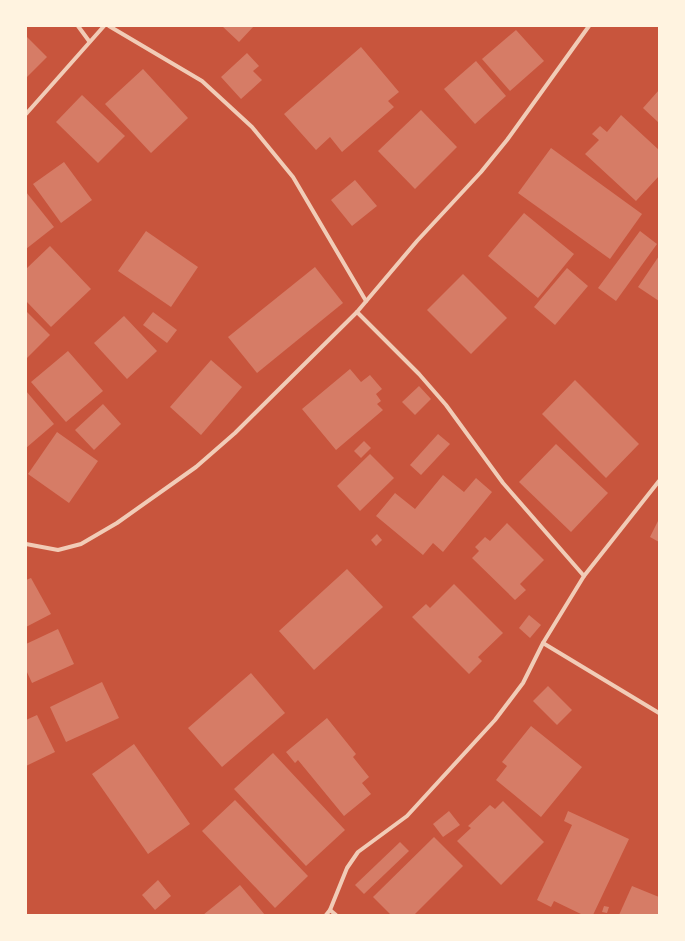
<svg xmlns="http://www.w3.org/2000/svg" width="685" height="941" viewBox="0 0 685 941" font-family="'Public Sans',sans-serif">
<rect width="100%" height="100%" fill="#c8553d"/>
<g fill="#d67c66">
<polygon points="222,26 254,26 239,42"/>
<polygon points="516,30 544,61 510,91 482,59"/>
<polygon points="26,36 47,57 26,78"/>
<polygon points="361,47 399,92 388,101 394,107 342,152 330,137 316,150 284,114"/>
<polygon points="247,53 259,66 253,71 262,80 241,99 221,77"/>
<polygon points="476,61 506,96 475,124 444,89"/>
<polygon points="143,69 188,118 151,153 105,104"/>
<polygon points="659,90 659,123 643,108"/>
<polygon points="82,95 125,136 98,163 56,122"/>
<polygon points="421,110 457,147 415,189 378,151"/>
<polygon points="621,115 659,150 659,176 636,201 585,154 599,140 592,134 600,126 607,132"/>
<polygon points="551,148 642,214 610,259 518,193"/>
<polygon points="64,162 92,200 61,223 33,184"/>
<polygon points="355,180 377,206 352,226 331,200"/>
<polygon points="26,192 54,227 26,249"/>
<polygon points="524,213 574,254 538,298 488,256"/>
<polygon points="146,231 198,267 171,307 118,271"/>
<polygon points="640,231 657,244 616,301 598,288"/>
<polygon points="50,246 91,289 51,327 26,301 26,269"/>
<polygon points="659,256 659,301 638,287"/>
<polygon points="315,267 343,303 257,373 228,337"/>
<polygon points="567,268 588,286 555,325 534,307"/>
<polygon points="463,274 507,318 471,354 427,310"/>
<polygon points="26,311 50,335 26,359"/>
<polygon points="153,312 177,330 167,343 143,325"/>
<polygon points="124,316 157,351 127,379 94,343"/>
<polygon points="68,351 103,391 66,422 31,382"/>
<polygon points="211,360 242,387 201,435 170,407"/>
<polygon points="350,369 361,382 370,375 382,389 376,394 381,401 377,404 383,410 336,450 302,409"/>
<polygon points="575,380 639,444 606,478 542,414"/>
<polygon points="419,386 431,399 415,415 402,402"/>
<polygon points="26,391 54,424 26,448"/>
<polygon points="103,404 121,424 94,450 75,430"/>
<polygon points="57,432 98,461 69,503 28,474"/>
<polygon points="438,434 450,444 421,475 410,465"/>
<polygon points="364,441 371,448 361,458 354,451"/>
<polygon points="556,444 608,493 571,532 519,482"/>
<polygon points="370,454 394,478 360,511 337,486"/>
<polygon points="443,475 464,492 476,478 492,492 443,552 433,543 423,555 376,516 395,493 415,509"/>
<polygon points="659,519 659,542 650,537"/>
<polygon points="507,523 544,560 520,584 526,590 515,600 472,558 479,551 475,547 485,537 490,541"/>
<polygon points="377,534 382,540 376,546 371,540"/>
<polygon points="347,569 383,607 314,670 279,631"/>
<polygon points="31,578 51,614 26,627 26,580"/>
<polygon points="454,584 503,633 478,657 482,661 469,674 412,617 426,604 430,608"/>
<polygon points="529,615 541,625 530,638 519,628"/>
<polygon points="58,629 74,664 32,683 26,670 26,644"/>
<polygon points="251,673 285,713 222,767 188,728"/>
<polygon points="102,682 119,718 66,742 50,707"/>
<polygon points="548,686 572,710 557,725 533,701"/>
<polygon points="37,715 55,752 26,766 26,720"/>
<polygon points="327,718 356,754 353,757 369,777 362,783 371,794 344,816 298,760 295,763 286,752"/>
<polygon points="531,726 582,767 541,817 496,780 507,766 502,762"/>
<polygon points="134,744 190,824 148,854 92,774"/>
<polygon points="273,753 345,830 306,866 234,789"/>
<polygon points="235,800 308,876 275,908 202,831"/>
<polygon points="503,801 544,842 501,885 457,841 471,828 468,826 490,805 495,809"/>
<polygon points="449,811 460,825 443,837 433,824"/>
<polygon points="568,811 629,839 593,915 583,915 554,901 551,907 537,900 572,825 564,821"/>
<polygon points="434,837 463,866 414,915 391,915 373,897"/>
<polygon points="400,842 409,851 364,894 355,885"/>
<polygon points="158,880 171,896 155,910 142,895"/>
<polygon points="240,885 265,915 203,915"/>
<polygon points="632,886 659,897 659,915 619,915"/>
<polygon points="604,906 609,907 607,913 602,912"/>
</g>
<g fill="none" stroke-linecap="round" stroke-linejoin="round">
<g stroke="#f1ccb7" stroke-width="4">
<polyline points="78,26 89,41"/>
<polyline points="109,26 202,81 252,127 293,177 366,301"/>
<polyline points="26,114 104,26"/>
<polyline points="357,312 419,374 446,405 503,483 584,576"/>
<polyline points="26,544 58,550 81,544 117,523 196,467 235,433 357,312 417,241 481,172 507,140 589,26"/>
<polyline points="543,643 659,713"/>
<polyline points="330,910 336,915"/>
<polyline points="326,915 330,910 347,868 358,852 407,816 495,720 523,683 543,643 584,576 659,481"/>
</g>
</g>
<rect width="685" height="941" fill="none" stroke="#fff3e0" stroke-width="54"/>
</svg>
